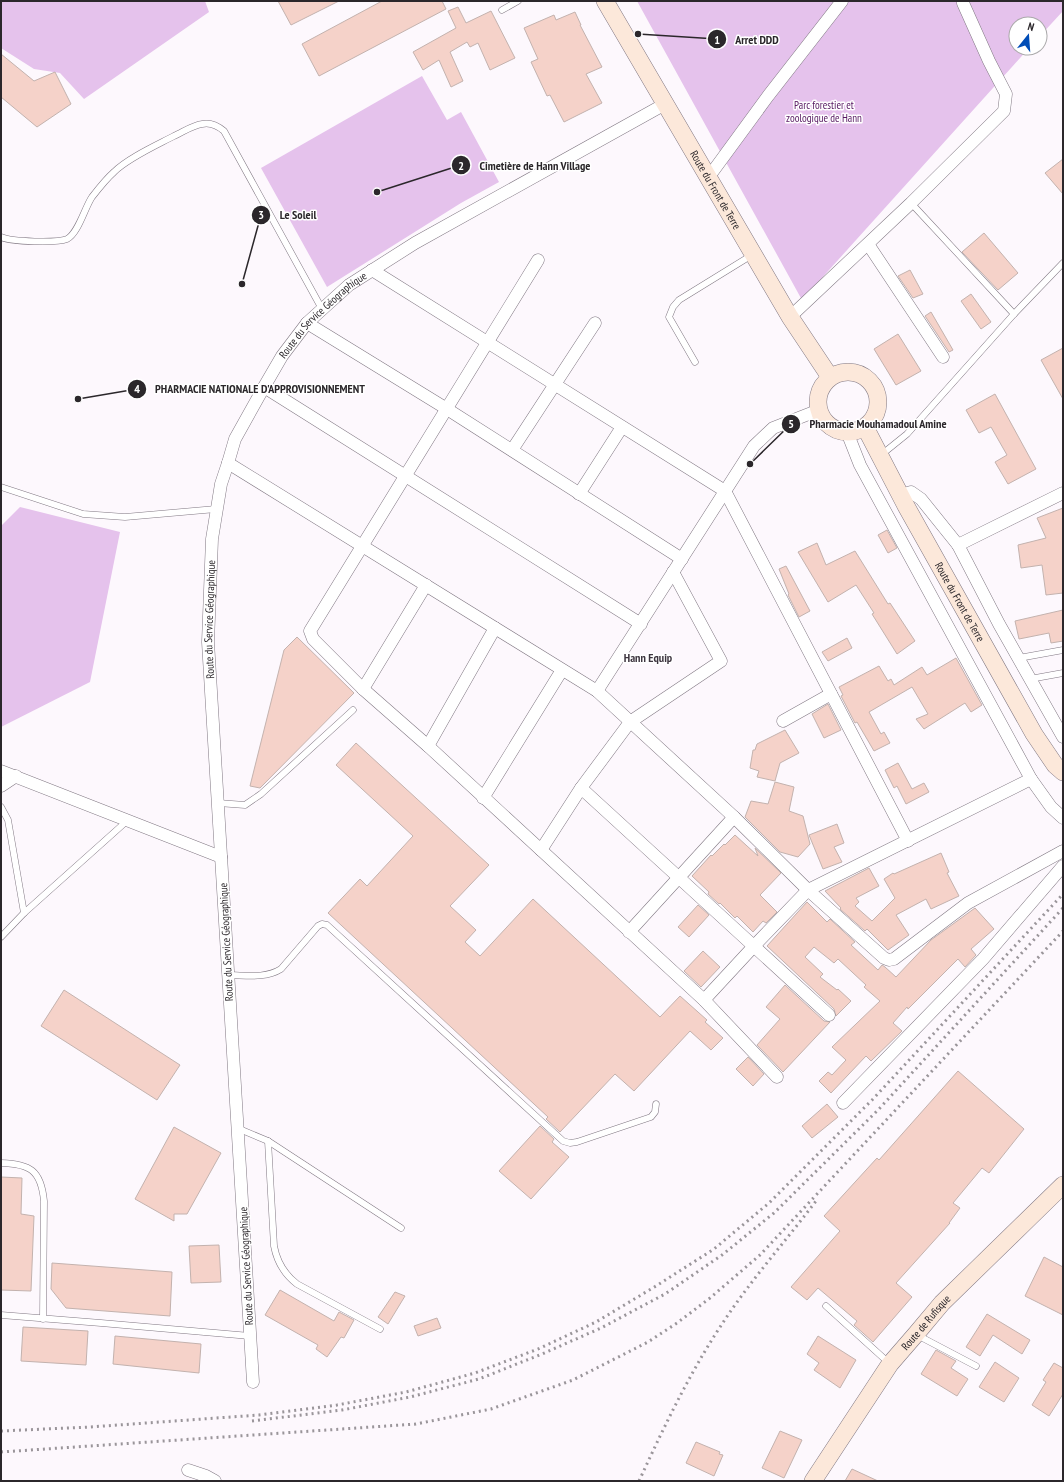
<svg xmlns="http://www.w3.org/2000/svg" width="1064" height="1482" viewBox="0 0 1064 1482" font-family="'PT Sans Narrow',sans-serif">
<rect width="100%" height="100%" fill="#fdf8fd"/>
<g fill="#e5c2ec">
<polygon points="1,1 205,1 209,12 84,99 60,73 34,69 1,48"/>
<polygon points="637,1 1063,1 1063,11 1040,36 1040,24 1016,24 1016,48 1029,48 802,300"/>
<polygon points="422,76 447,120 461,112 499,182 461,203 327,287 261,168"/>
<polygon points="20,507 120,532 90,682 1,727 1,526"/>
</g>
<g fill="#f5d2c9" stroke="#c3b2ae">
<polygon points="278,1 339,1 291,25"/>
<polygon points="382,1 442,1 446,9 319,76 302,44"/>
<polygon points="458,7 466,23 491,11 515,58 490,70 478,43 470,47 467,42 450,52 463,81 451,87 439,60 423,70 413,52 456,28 448,11"/>
<polygon points="575,12 581,25 580,25 602,67 586,74 602,103 564,122 550,95 547,96 531,62 538,59 524,28 554,15 556,20"/>
<polygon points="1,54 34,81 55,72 71,104 37,127 1,97"/>
<polygon points="1063,159 1063,194 1045,173"/>
<polygon points="984,233 1018,273 998,290 962,252"/>
<polygon points="910,270 923,294 913,298 898,276"/>
<polygon points="971,294 991,322 981,329 961,301"/>
<polygon points="931,312 953,350 949,352 925,316"/>
<polygon points="898,334 921,371 896,385 874,349"/>
<polygon points="1063,348 1063,399 1041,360"/>
<polygon points="995,394 1036,469 1008,484 995,462 1007,455 991,427 979,433 966,410"/>
<polygon points="1063,508 1063,593 1046,595 1042,565 1021,568 1018,545 1046,538 1037,518"/>
<polygon points="887,530 897,548 888,553 878,535"/>
<polygon points="817,543 826,565 855,551 888,604 890,603 915,641 897,654 872,614 874,613 856,585 828,602 798,552"/>
<polygon points="786,566 810,611 799,617 788,595 789,594 779,569"/>
<polygon points="1063,610 1063,641 1051,643 1049,633 1019,639 1015,621"/>
<polygon points="297,637 354,693 260,788 250,786 284,650"/>
<polygon points="847,638 852,648 828,661 822,652"/>
<polygon points="956,658 982,705 971,712 965,703 924,729 916,719 928,714 912,687 869,712 881,734 884,732 890,743 874,751 857,722 855,723 841,696 843,695 839,687 879,666 888,681 891,679 894,685 922,667 927,675"/>
<polygon points="828,704 841,730 824,738 812,714"/>
<polygon points="785,730 799,753 780,763 775,781 757,777 759,771 750,768 753,750 755,750 757,744"/>
<polygon points="356,743 489,865 450,906 476,930 465,942 480,956 533,899 660,1017 680,996 707,1020 705,1022 723,1038 711,1050 690,1031 634,1091 615,1074 560,1132 546,1119 548,1117 328,913 360,879 367,886 413,836 336,765"/>
<polygon points="898,763 912,789 924,783 929,792 906,804 897,786 894,788 885,770"/>
<polygon points="775,782 794,787 789,811 803,816 810,844 798,857 780,852 745,817 751,801 768,804"/>
<polygon points="837,824 844,843 834,847 842,862 823,869 809,835"/>
<polygon points="735,835 758,856 755,848 781,873 760,895 777,912 766,923 763,921 753,932 737,916 735,918 720,903 719,904 708,894 709,892 692,876 711,855 712,856 724,844 725,845"/>
<polygon points="941,853 949,872 947,873 959,896 931,909 926,899 896,915 909,935 888,950 867,929 865,931 840,909 841,908 825,891 869,868 879,886 856,898 859,902 855,906 872,921 895,898 884,879 893,873 894,874"/>
<polygon points="807,902 827,922 830,919 855,942 851,945 878,970 882,965 885,967 896,977 931,940 975,908 994,929 971,949 976,955 965,967 958,959 908,1009 907,1007 893,1023 902,1031 871,1061 866,1056 831,1093 819,1081 828,1072 832,1075 846,1060 832,1047 880,1001 864,987 866,985 838,959 834,963 814,947 805,957 823,974 820,977 837,990 838,989 851,1001 836,1016 834,1009 767,946"/>
<polygon points="698,905 709,915 689,937 678,927"/>
<polygon points="703,951 720,967 701,987 684,971"/>
<polygon points="785,985 824,1021 830,1022 783,1072 757,1045 780,1019 766,1007"/>
<polygon points="64,990 180,1065 157,1100 41,1026"/>
<polygon points="748,1057 764,1074 753,1086 736,1069"/>
<polygon points="958,1071 1024,1129 989,1173 982,1168 953,1203 960,1208 949,1223 950,1223 896,1283 912,1297 873,1342 854,1325 857,1321 818,1288 807,1300 791,1287 840,1231 824,1216 877,1158 879,1160"/>
<polygon points="827,1104 838,1117 812,1138 802,1126"/>
<polygon points="540,1126 554,1139 552,1142 569,1157 531,1199 499,1171"/>
<polygon points="174,1127 221,1153 187,1214 174,1214 174,1221 135,1199"/>
<polygon points="1,1177 22,1178 21,1214 34,1216 31,1291 1,1290"/>
<polygon points="219,1245 221,1282 191,1283 189,1246"/>
<polygon points="1044,1257 1063,1267 1063,1315 1025,1296"/>
<polygon points="52,1263 172,1272 170,1316 66,1308 51,1289"/>
<polygon points="280,1290 334,1321 339,1312 354,1320 344,1338 341,1337 327,1357 316,1349 318,1345 265,1315"/>
<polygon points="395,1292 405,1296 388,1324 378,1317"/>
<polygon points="987,1314 1030,1340 1022,1354 993,1335 980,1356 966,1347"/>
<polygon points="437,1318 441,1328 418,1336 414,1326"/>
<polygon points="23,1327 88,1331 86,1365 21,1361"/>
<polygon points="115,1336 201,1344 199,1373 113,1364"/>
<polygon points="818,1336 856,1360 840,1388 814,1370 819,1363 807,1354"/>
<polygon points="936,1350 956,1361 951,1368 968,1379 957,1396 921,1374"/>
<polygon points="995,1362 1019,1378 1004,1402 979,1387"/>
<polygon points="1054,1363 1063,1368 1063,1394 1049,1416 1032,1405 1046,1382 1043,1380"/>
<polygon points="780,1431 802,1440 784,1478 762,1468"/>
<polygon points="696,1442 720,1452 719,1454 723,1455 714,1476 686,1463"/>
<polygon points="852,1469 878,1481 845,1481"/>
</g>
<g fill="none" stroke-linecap="round" stroke-linejoin="round">
<g stroke="#817883" stroke-width="7">
<g id="lane">
<polyline points="502,10 518,1"/>
<polyline points="911,203 1014,314"/>
<path d="M 1,237 C 12,242 57,243 67,239 C 78,234 85,207 92,197 C 99,188 106,179 114,172 C 128,158 157,145 174,136 C 183,132 193,125 202,124 C 211,122 218,126 224,131 L 322,309"/>
<polyline points="695,362 669,317 673,307 679,300 752,255"/>
<polyline points="881,455 907,434 1014,314 1063,263"/>
<polyline points="1,487 83,514 125,517 216,509"/>
<polyline points="1019,658 1063,650"/>
<polyline points="1030,679 1063,673"/>
<polyline points="218,803 245,805 261,794 353,710"/>
<polyline points="1,807 8,820 24,913"/>
<polyline points="1,937 24,913 128,820"/>
<path d="M 228,975 C 245,975 265,979 281,969 L 318,926 L 322,924 L 327,925 L 563,1141 L 570,1143 L 577,1142 L 651,1117 L 655,1112 L 656,1104"/>
<polyline points="237,1128 268,1141 401,1228"/>
<path d="M 268,1141 L 274,1246 C 277,1262 284,1274 297,1284 L 380,1329"/>
<path d="M 1,1163 C 30,1164 41,1170 44,1201 L 43,1319"/>
<polyline points="826,1306 889,1363"/>
<polyline points="1,1315 101,1323 250,1336"/>
<polyline points="917,1335 976,1366"/>
</g>
</g>
<g stroke="#817883" stroke-width="13">
<g id="street">
<polyline points="708,178 768,96 842,1"/>
<polyline points="868,244 943,357"/>
<polyline points="538,260 310,631 313,639 363,689 428,746 704,1000 777,1077"/>
<polyline points="372,270 725,491 908,841"/>
<polyline points="790,317 911,203 1004,111 1006,94 989,61 963,3"/>
<polyline points="307,323 447,409 682,559"/>
<polyline points="264,387 641,624"/>
<polyline points="847,432 860,465 1031,779 1051,807 1063,818"/>
<polyline points="512,450 595,323"/>
<polyline points="228,463 597,691 734,817 808,890 884,958 889,960 894,959 968,903 1063,851"/>
<polyline points="579,494 622,427"/>
<polyline points="901,495 911,492 921,499 958,545 999,624 1063,737"/>
<polyline points="958,545 1063,493"/>
<polyline points="673,572 721,661 630,722 581,788 829,1015"/>
<polyline points="363,689 426,585"/>
<polyline points="597,691 754,446 773,428 819,410"/>
<polyline points="783,721 831,694"/>
<polyline points="428,746 495,628"/>
<polyline points="1,771 221,857"/>
<polyline points="1,786 16,776"/>
<polyline points="483,798 562,670"/>
<polyline points="541,850 581,788"/>
<polyline points="629,932 734,817"/>
<polyline points="704,1000 754,946 808,890 1031,779"/>
<polyline points="843,1103 983,959 1063,866"/>
<path id="s1" d="M 253,1382 L 208,642 L 212,539 L 221,484 L 228,463 L 235,439 L 264,387 L 282,356 L 307,323 L 349,285 L 415,243 L 665,104"/>
<polyline points="188,1470 206,1476 215,1481"/>
</g>
</g>
<g stroke="#817883" stroke-width="18">
<g id="secondary">
<path id="s2" d="M 605,1 L 790,317 L 830,377"/>
<circle cx="848" cy="402" r="30"/>
<path id="s3" d="M 865,427 L 906,506 L 1034,734 L 1055,765 L 1063,772"/>
<path id="s4" d="M 813,1481 L 890,1364 L 916,1334 L 942,1303 L 1063,1185"/>
</g>
</g>
<use href="#lane" stroke="#fff" stroke-width="6"/>
<use href="#street" stroke="#fff" stroke-width="12"/>
<use href="#secondary" stroke="#fce8da" stroke-width="17"/>
<g stroke="#9a959a" stroke-width="3" stroke-dasharray="2 4" stroke-linecap="butt">
<polyline points="252,1421 342,1410 410,1397 479,1379 542,1354 601,1328 665,1294 722,1255 774,1213 879,1109 1063,908"/>
<polyline points="1,1431 90,1427 259,1415 337,1405 406,1392 475,1373 538,1349 596,1322 656,1286 714,1249 769,1203 873,1099 1063,894"/>
<polyline points="1,1452 416,1424 491,1409 573,1380 648,1342 677,1323 710,1298 760,1255 1063,931"/>
<path d="M 639,1481 C 664,1427 689,1374 722,1324 C 750,1281 785,1242 816,1201"/>
</g>
</g>
<g text-anchor="middle" stroke-width="3" stroke-linejoin="round" paint-order="stroke">
<g font-size="11" fill="#551660" stroke="#fff">
<text x="824" y="109">Parc forestier et<tspan x="824" dy="13">zoologique de Hann</tspan></text>
</g>
<g font-size="11" fill="#2b272b" stroke="#fff">
<text dy="4" stroke="none"><textPath href="#s2" startOffset="219">Route du Front de Terre</textPath></text>
<text dy="4" stroke="none"><textPath href="#s1" startOffset="1101">Route du Service Géographique</textPath></text>
<text dy="4" stroke="none"><textPath href="#s3" startOffset="199">Route du Front de Terre</textPath></text>
<text dy="4" stroke="none"><textPath href="#s1" startOffset="764">Route du Service Géographique</textPath></text>
<text transform="translate(226 942) rotate(-93)" y="4">Route du Service Géographique</text>
<text transform="translate(246 1266) rotate(-93)" y="4">Route du Service Géographique</text>
<text dy="4" stroke="none"><textPath href="#s4" startOffset="195">Route de Rufisque</textPath></text>
</g>
<g font-size="12" font-weight="bold" fill="#3d353f" stroke="#fff">
<text x="648" y="662">Hann Equip</text>
</g>
</g>
<path fill="none" stroke="#2b272b" stroke-width="1.5" d="M638 34L717 39M377 192L461 165M242 284L261 215M78 399L137 389M750 464L791 424"/>
<g fill="#2b272b" stroke="#fff" stroke-width="1.5">
<circle cx="638" cy="34" r="4"/>
<circle cx="377" cy="192" r="4"/>
<circle cx="242" cy="284" r="4"/>
<circle cx="78" cy="399" r="4"/>
<circle cx="750" cy="464" r="4"/>
<circle cx="717" cy="39" r="10"/>
<circle cx="461" cy="165" r="10"/>
<circle cx="261" cy="215" r="10"/>
<circle cx="137" cy="389" r="10"/>
<circle cx="791" cy="424" r="10"/>
</g>
<g font-size="12" text-anchor="middle" font-weight="bold" fill="#fff">
<text x="717" y="44">1</text>
<text x="461" y="170">2</text>
<text x="261" y="219">3</text>
<text x="137" y="393">4</text>
<text x="791" y="428">5</text>
</g>
<g font-size="12" text-anchor="middle" font-weight="bold" fill="#2b272b" stroke="#fff" stroke-width="3" stroke-linejoin="round" paint-order="stroke">
<text x="757" y="44">Arret DDD</text>
<text x="535" y="170">Cimetière de Hann Village</text>
<text x="298" y="219">Le Soleil</text>
<text x="260" y="393">PHARMACIE NATIONALE D'APPROVISIONNEMENT</text>
<text x="878" y="428">Pharmacie Mouhamadoul Amine</text>
</g>
<rect width="1064" height="1482" fill="none" stroke="#2b272b" stroke-width="4"/>
<g transform="translate(1028 36) rotate(17)"><circle r="19" fill="#ffffff" stroke="#aaa9aa"/>
<path d="M0-3L7 15L0 10L-7 15Z" fill="#014db7"/>
<text y="-6" font-size="11" font-weight="bold" text-anchor="middle" fill="#2b272b">N</text>
</g>
</svg>
